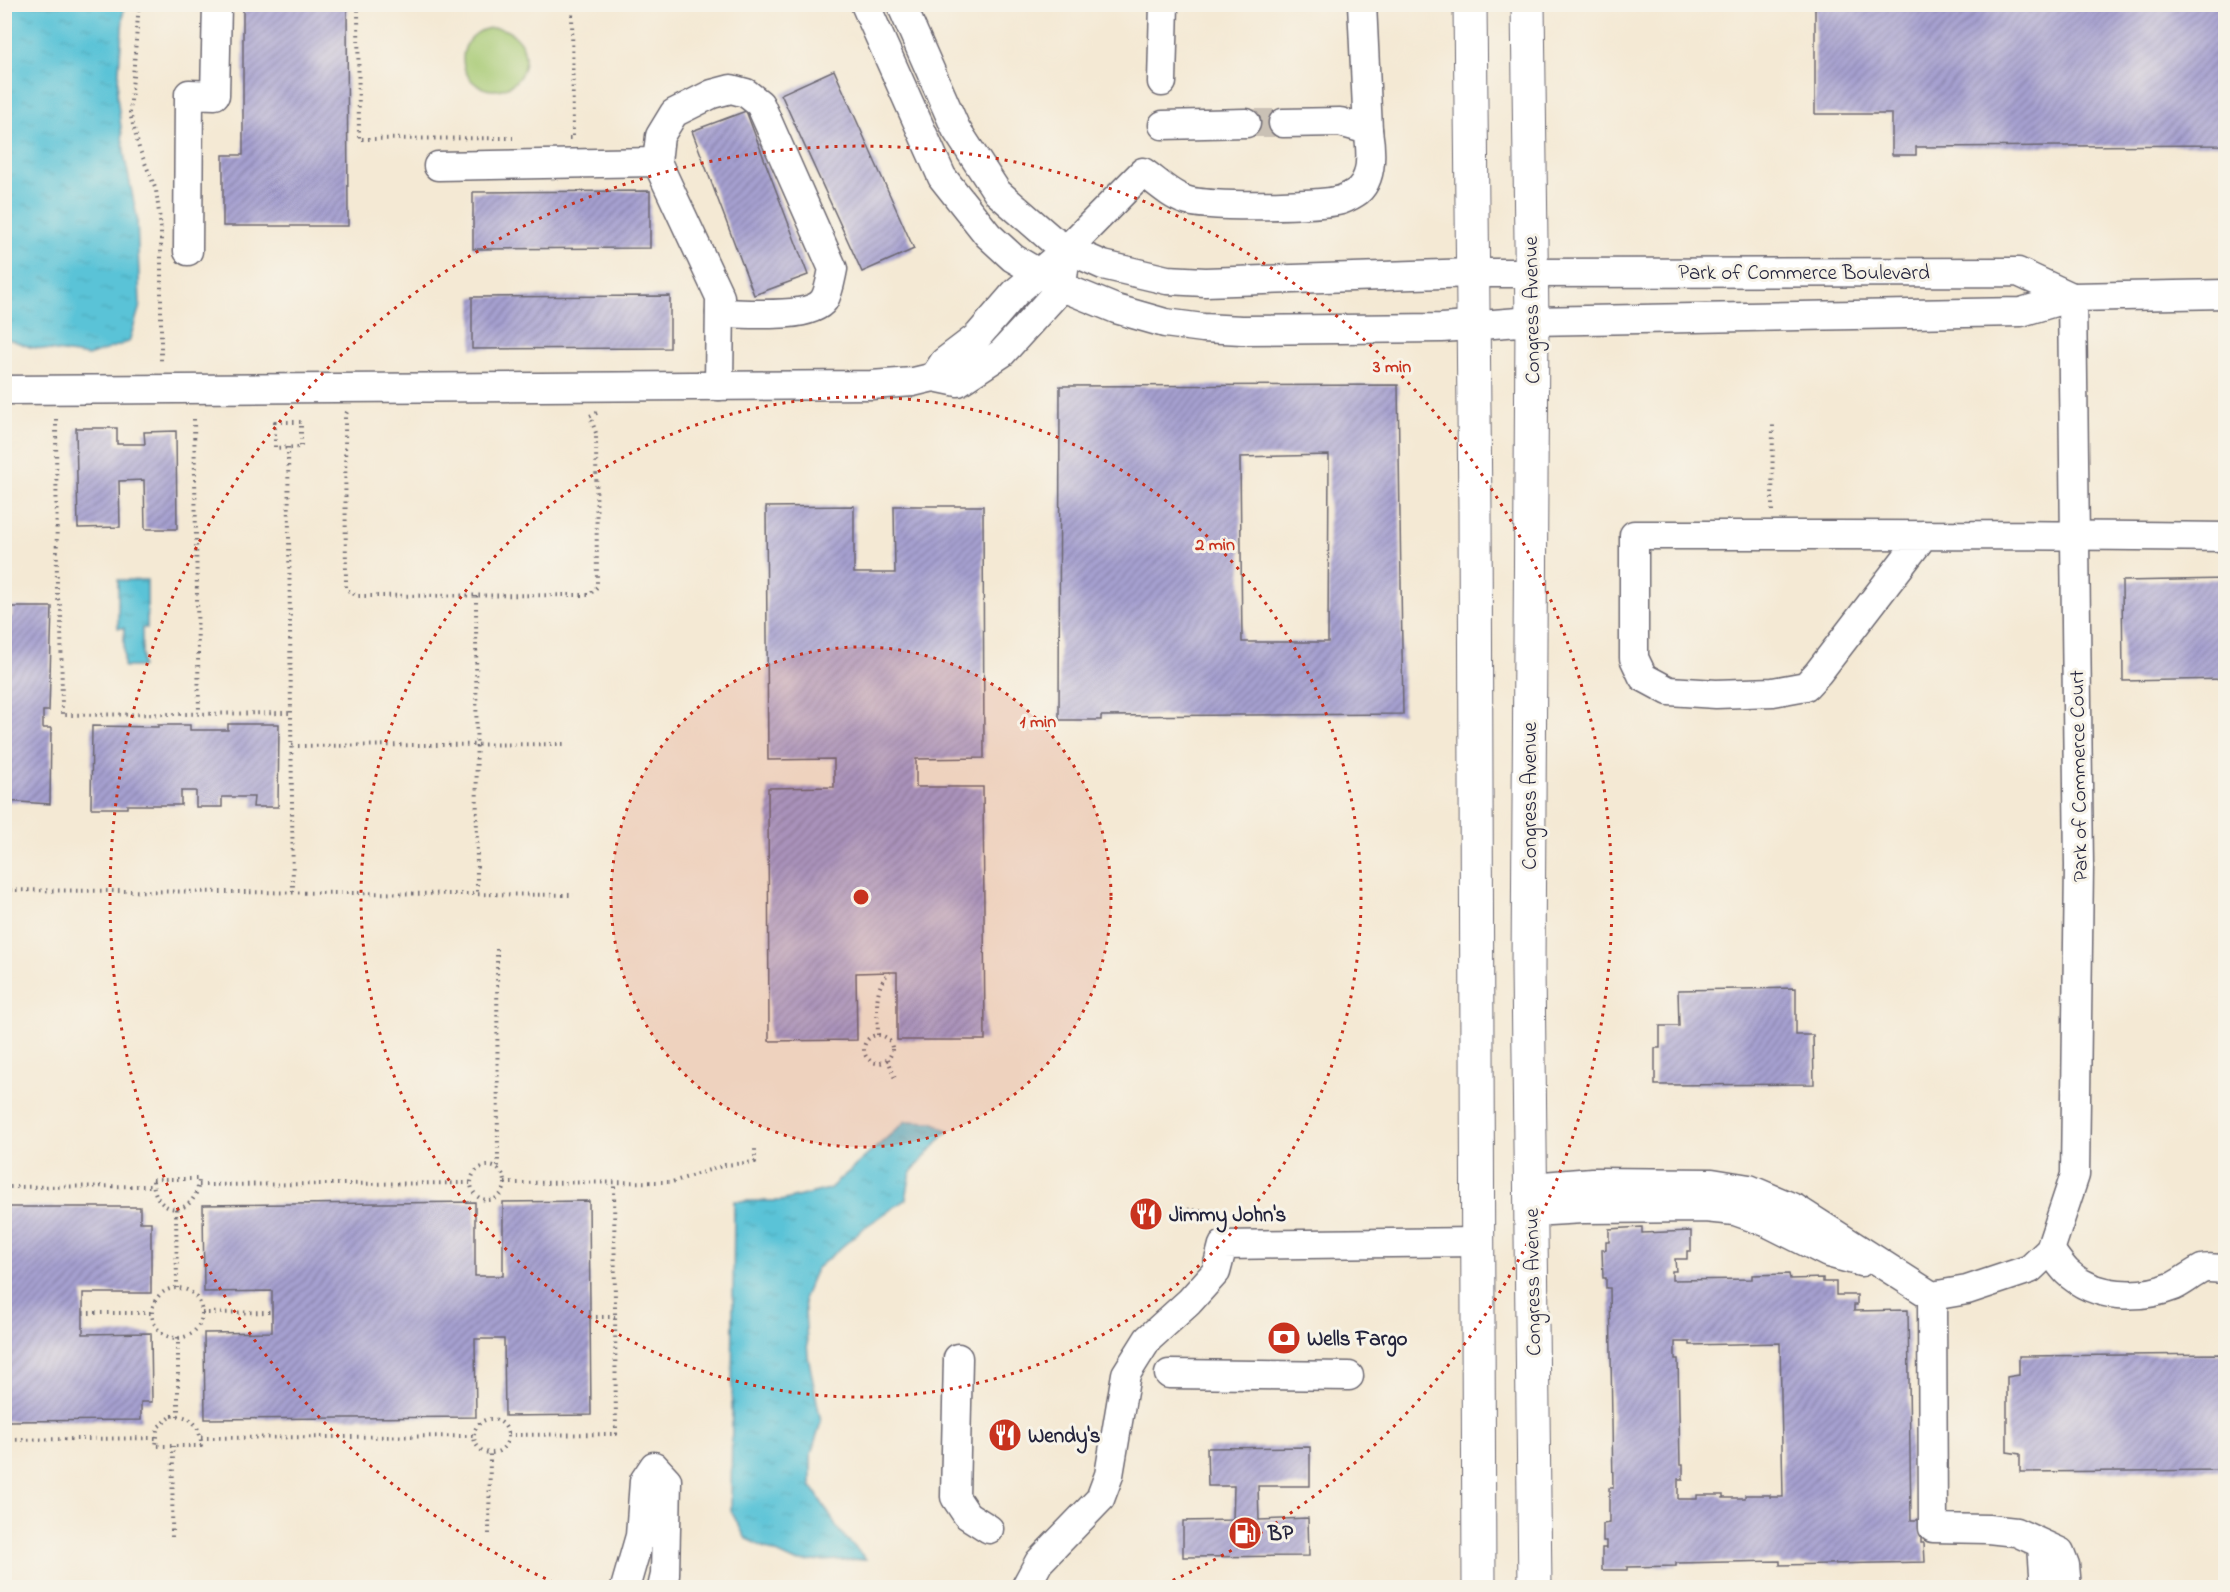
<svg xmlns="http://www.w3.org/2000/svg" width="2230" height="1592" viewBox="0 0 2230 1592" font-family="'Indie Flower',sans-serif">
<defs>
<pattern id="water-ripples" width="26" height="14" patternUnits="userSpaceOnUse" patternTransform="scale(1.5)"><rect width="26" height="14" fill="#5ac3d7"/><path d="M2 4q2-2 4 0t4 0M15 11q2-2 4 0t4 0" fill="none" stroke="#4ea7b9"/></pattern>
<pattern id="building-hatch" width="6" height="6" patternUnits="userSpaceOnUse" patternTransform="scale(1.5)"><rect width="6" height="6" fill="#a6a0d0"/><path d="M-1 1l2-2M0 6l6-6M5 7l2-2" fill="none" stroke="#8782aa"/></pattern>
</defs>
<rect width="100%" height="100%" fill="#f7f3e8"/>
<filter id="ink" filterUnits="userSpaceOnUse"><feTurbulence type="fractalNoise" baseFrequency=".0167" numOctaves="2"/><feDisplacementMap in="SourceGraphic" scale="12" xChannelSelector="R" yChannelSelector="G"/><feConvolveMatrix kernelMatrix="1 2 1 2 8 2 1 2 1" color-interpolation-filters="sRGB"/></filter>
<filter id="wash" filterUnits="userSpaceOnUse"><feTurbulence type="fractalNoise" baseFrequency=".008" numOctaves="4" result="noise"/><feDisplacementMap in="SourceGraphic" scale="24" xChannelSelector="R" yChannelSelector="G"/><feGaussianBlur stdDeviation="1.35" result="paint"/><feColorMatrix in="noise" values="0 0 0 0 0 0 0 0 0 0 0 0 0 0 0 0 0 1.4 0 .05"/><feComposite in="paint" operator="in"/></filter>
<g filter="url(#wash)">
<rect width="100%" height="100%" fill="#f4e9d4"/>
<circle fill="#a6c972" stroke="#647656" stroke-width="1.5" cx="494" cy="59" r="31"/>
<g fill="url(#water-ripples)" stroke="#3e7289" stroke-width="1.5">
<polygon points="4,5 124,5 117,96 125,159 137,217 140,306 129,342 88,356 30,347 5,338"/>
<polygon points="118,580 147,580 147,628 142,628 142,667 124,667 124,628 118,628"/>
<polygon points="906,1121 933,1122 948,1131 911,1172 906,1199 865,1227 816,1269 804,1297 808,1356 821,1422 811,1454 811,1485 840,1532 866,1559 796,1562 746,1539 731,1511 734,1201 781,1201 829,1189"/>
</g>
<g id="blocks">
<g fill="url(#building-hatch)" fill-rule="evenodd">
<polygon points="243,4 347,4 348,226 223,226 223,155 243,155"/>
<polygon points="1815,4 2226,4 2226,145 1916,147 1916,155 1892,155 1892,114 1815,114"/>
<polygon points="834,70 914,249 862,272 781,94"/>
<polygon points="746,111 808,275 754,295 692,131"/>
<polygon points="650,191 650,248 473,249 473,192"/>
<polygon points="670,296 670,348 472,349 472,297"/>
<path d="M 1398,385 L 1403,714 L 1101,716 L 1101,720 L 1059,720 L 1060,386 ZM 1329,455 L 1328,642 L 1242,642 L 1240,457 Z"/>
<polygon points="76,428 117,428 117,444 145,444 144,432 176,431 177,529 145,529 144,480 119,481 120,527 78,528"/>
<polygon points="854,506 854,573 895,573 894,506 983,506 984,758 916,759 916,787 983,787 985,1040 897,1040 897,972 890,972 856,973 857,1040 769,1041 768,788 834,787 834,759 768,760 766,507"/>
<polygon points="2226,579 2226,679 2123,681 2122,581"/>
<polygon points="12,607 52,607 49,711 43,711 43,728 51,728 50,804 4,801 4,617 12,617"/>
<polygon points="228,724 279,724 278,807 253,807 254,797 222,797 222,807 196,807 196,791 181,791 181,805 127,805 127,808 91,808 92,726 158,727 158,725 190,725 190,730 228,730"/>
<polygon points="1796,988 1796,1035 1813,1035 1814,1084 1655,1085 1655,1048 1660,1048 1660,1026 1679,1026 1678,990"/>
<polygon points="589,1201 591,1415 505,1416 504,1339 475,1339 476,1417 205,1419 204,1333 272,1332 272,1291 204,1292 203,1205 475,1202 475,1276 503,1276 503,1202"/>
<polygon points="4,1207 140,1207 140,1222 151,1222 151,1293 83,1293 83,1334 151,1333 152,1402 141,1402 141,1420 4,1421"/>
<path d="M 1642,1227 L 1642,1233 L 1691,1231 L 1691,1251 L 1687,1251 L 1687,1259 L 1675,1259 L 1676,1271 L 1672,1271 L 1672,1280 L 1752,1279 L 1752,1275 L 1789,1274 L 1790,1279 L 1823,1278 L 1823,1282 L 1836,1282 L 1836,1295 L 1857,1295 L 1857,1305 L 1854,1305 L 1854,1311 L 1908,1310 L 1911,1520 L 1921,1520 L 1921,1543 L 1924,1543 L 1925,1562 L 1780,1565 L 1780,1561 L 1676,1563 L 1676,1566 L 1627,1567 L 1627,1570 L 1602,1570 L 1602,1548 L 1606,1548 L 1606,1541 L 1603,1541 L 1603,1524 L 1609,1523 L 1609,1488 L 1613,1488 L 1610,1288 L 1606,1288 L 1606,1278 L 1603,1278 L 1602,1250 L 1606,1250 L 1606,1242 L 1609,1242 L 1609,1229 ZM 1675,1342 L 1690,1342 L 1690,1345 L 1780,1343 L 1783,1497 L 1770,1497 L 1770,1495 L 1745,1495 L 1745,1498 L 1723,1498 L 1723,1495 L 1697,1495 L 1697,1499 L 1678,1499 L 1678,1479 L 1683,1479 L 1683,1465 L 1680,1465 L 1678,1359 L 1675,1359 Z"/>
<polygon points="2226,1354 2226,1470 2020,1472 2020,1454 2007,1452 2007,1377 2019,1375 2019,1356"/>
<polygon points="1310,1447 1310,1486 1258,1486 1259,1520 1308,1518 1309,1556 1183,1557 1183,1521 1233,1520 1234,1486 1208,1486 1207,1448"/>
</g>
</g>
</g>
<g filter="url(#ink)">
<use href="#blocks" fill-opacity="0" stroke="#6c6871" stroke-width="1.5"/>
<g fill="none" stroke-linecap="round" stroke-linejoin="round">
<polyline stroke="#cac1b5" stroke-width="28" stroke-dasharray="28 14" stroke-linecap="butt" points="1246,123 1283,123"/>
<g stroke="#6c6871" stroke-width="31">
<g id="minor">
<polyline points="865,4 942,177 988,235 1013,258 1062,287 1116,309 1165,323 1203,328 1242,330 1442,328 1532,321 2021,312 2072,297 2226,294"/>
<polyline points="901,4 956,129 997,192 1051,239 1067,249 1103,265 1167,280 1205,282 1473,273 2018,272 2072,297"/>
<polyline points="1362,4 1368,130"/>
<polyline points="1162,82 1164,4"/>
<polyline points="1163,125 1246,123"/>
<path d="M 657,162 L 660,136 L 674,113 L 712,94 L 731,89 L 746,93 L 760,104 L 833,269 C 831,278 829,292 824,300 C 810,320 743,313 720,313"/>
<polyline points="438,166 657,162 720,297 719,386"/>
<polyline points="188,251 189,94 215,95 217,4"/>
<path d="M 934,377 L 944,362 L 977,337 L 1016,292 L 1067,249 L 1143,172 C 1156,181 1170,195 1185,200 C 1205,208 1320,206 1341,200 C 1346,198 1354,194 1358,191 C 1374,177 1371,148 1368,130 L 1340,122 L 1283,123"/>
<polyline points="4,390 871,385 913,382 934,377 958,382 1002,353 1062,287 1064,269"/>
<path d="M 1924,535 L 1818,673 L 1806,686 L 1773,692 L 1716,694 L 1669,691 L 1643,677 L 1634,658 L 1634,535 C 1831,535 2028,534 2226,537"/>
<polyline points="1531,1187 1592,1182 1712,1183 1749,1189 1796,1209 1932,1296 1967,1290 2030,1269 2050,1250 2075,1175 2079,866 2072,297"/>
<polyline points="1532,1212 1583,1209 1705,1208 1735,1211 1766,1222 1828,1253 1861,1262"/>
<path d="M 2050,1250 C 2055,1257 2061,1266 2067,1272 C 2095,1299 2141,1299 2174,1286 C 2184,1281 2192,1274 2202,1269 C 2208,1267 2219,1269 2226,1269"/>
<polyline points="1932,1296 1933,1528 1988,1529 2016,1532 2060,1552 2065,1565 2067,1588"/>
<polyline points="958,1358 955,1497 967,1515 989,1529"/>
<polyline points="1169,1374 1349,1376"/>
<polyline points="2042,1545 2045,1588"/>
<polyline points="625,1588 640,1536 644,1481 654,1466 667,1480 665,1575 662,1588"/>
<polyline points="1025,1588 1039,1562 1100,1499 1109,1475 1126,1374 1148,1339 1189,1302 1216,1272 1223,1245 1477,1242"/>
</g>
</g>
<g stroke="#6c6871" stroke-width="35">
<g id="major">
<polyline points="1470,4 1475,511 1479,1588"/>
<polyline points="1528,4 1532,321 1528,968 1535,1588"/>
</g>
</g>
<g stroke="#6c6871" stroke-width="4" stroke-dasharray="1.5 4.5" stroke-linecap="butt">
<polyline points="139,4 130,113 139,148 156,190 161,228 161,362"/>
<polyline points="358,4 359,139 513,138"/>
<polyline points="569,138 573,138 572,4"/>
<polyline points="347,412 345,416 346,589 357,596 589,595 597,587 596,433 590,416 599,412"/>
<polyline points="56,419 57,596 61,608 62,715 291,713"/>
<polyline points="194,419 199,713"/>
<polygon points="275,422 301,422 301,447 275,448"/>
<polyline points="288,447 293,892"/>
<polyline points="1772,511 1773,422"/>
<polyline points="476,596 477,894"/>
<polyline points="292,746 566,744"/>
<polyline points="4,890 574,895"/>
<polyline points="497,949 498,1169"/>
<path d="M 878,1035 C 878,1015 872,987 890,972"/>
<circle cx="878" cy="1049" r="14"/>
<polyline points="888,1059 895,1079"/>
<circle cx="488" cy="1183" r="17"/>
<path d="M 153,1179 L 199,1179 C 197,1219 153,1218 153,1179 Z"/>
<polyline points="505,1183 672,1182 725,1165 755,1162 755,1147"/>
<polyline points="199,1185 470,1183"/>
<polyline points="4,1187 153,1186"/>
<polyline points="176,1209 177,1288"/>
<polyline points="1182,1209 1203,1211"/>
<polyline points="1272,1209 1272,1221"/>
<circle cx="177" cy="1313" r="25"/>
<polyline points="83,1313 152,1313"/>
<polyline points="202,1313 272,1312"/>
<polyline points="590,1317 615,1317"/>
<polyline points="178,1337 178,1416"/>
<path d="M 172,1416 C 192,1414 201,1427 201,1446 L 156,1446 L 158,1427 Z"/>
<circle cx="491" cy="1436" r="17"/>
<polyline points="508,1435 616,1434 614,1182"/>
<polyline points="201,1438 474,1436"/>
<polyline points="4,1440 156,1438"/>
<polyline points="489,1534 490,1453"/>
<polyline points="172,1537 173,1446"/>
</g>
<use href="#minor" stroke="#fff" stroke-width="28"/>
<use href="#major" stroke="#fff" stroke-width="33"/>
</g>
</g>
<circle cx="861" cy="897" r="250" fill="#c8321e" fill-opacity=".12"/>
<g fill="none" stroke="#c8321e" stroke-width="3" stroke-dasharray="3 6">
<circle cx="861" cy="897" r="250"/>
<circle cx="861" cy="897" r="500"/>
<path d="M562 1586A751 751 0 1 1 1160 1586"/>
</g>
<defs>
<g id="restaurant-disc" transform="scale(1.725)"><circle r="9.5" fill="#c8321e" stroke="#f7f3e8"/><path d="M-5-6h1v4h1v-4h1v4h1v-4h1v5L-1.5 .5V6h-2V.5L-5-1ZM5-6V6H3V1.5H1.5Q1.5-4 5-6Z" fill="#fff"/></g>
<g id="bank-disc" transform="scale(1.725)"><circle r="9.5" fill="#c8321e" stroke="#f7f3e8"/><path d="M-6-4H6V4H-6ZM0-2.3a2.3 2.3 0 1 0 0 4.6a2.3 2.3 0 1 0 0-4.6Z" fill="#fff"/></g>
<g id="fuel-disc" transform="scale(1.725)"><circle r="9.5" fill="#c8321e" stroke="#f7f3e8"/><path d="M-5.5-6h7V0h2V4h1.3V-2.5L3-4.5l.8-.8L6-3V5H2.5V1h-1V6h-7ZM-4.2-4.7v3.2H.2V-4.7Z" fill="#fff"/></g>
</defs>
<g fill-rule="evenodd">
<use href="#restaurant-disc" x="1146" y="1214"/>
<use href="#bank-disc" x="1284" y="1338"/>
<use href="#restaurant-disc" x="1005" y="1435"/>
<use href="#fuel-disc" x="1245" y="1533"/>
</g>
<g text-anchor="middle" stroke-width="6" stroke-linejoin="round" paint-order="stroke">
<g font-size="21" fill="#22223b" stroke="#f7f3e8">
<text x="1804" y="279">Park of Commerce Boulevard</text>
<text transform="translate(1531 310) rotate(-91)" y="7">Congress Avenue</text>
<text transform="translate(2078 776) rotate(-91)" y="7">Park of Commerce Court</text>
<text transform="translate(1529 796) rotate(-90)" y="7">Congress Avenue</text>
<text transform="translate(1532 1282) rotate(-91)" y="7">Congress Avenue</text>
</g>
<g font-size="21" font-weight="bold" fill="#22223b" stroke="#f7f3e8" text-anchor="start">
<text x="1169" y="1221">Jimmy John's</text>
<text x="1307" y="1345">Wells Fargo</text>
<text x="1028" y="1442">Wendy's</text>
<text x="1268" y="1540">BP</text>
</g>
</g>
<circle cx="861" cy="897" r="9" fill="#c8321e" stroke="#f7f3e8" stroke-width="3"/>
<g font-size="18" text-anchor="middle" font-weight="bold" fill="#c8321e" stroke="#f7f3e8" stroke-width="6" stroke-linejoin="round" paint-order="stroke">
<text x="1392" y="372">3 min</text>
<text x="1215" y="550">2 min</text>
<text x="1038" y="727">1 min</text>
</g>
<rect width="2230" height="1592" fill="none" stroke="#f7f3e8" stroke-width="24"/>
</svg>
